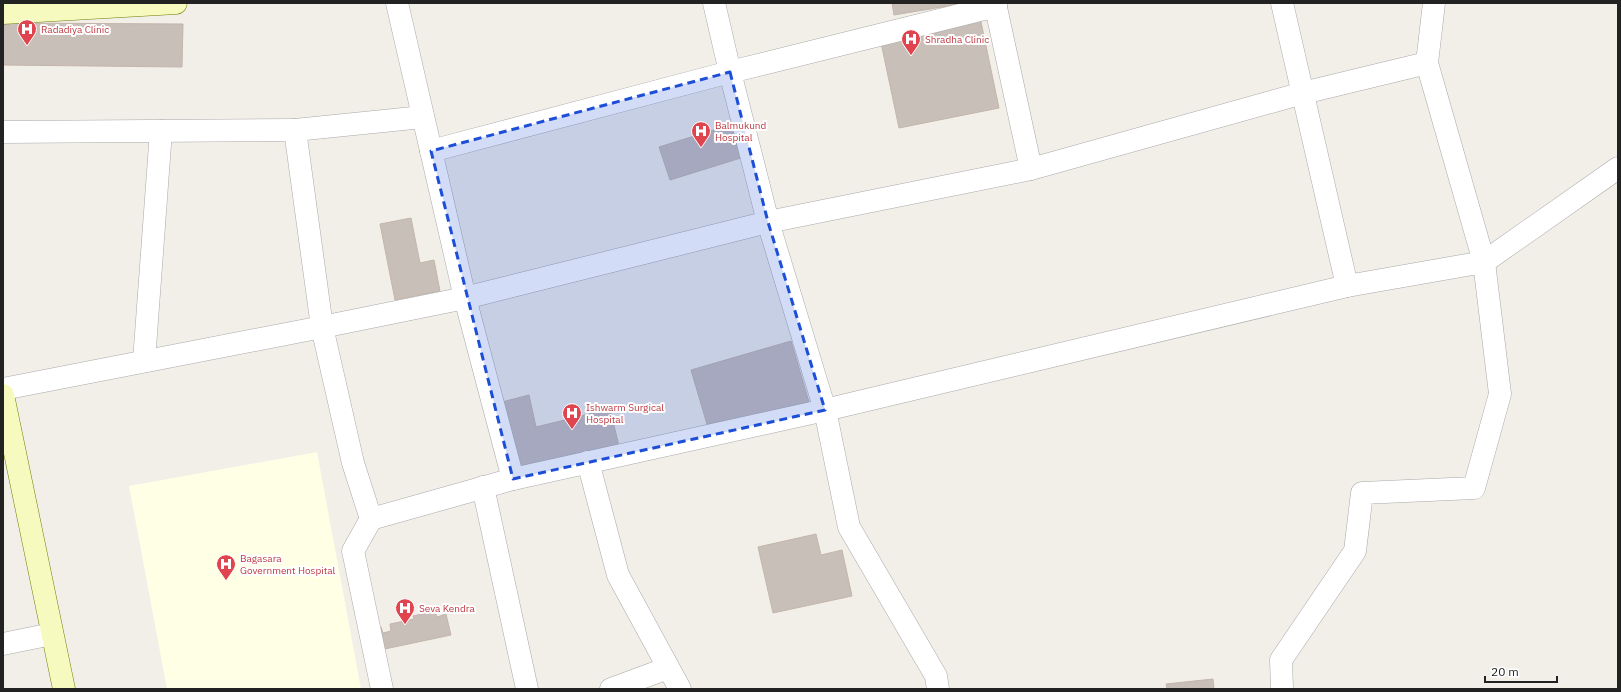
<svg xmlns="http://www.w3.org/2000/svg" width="1621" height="692" viewBox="0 0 1621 692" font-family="'IBM Plex Sans',sans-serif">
<rect width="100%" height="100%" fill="#f2efe9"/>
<polygon fill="#ffffe5" points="317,452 361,689 167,689 129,486"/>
<g fill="#c7bfb8" stroke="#c4b6ab">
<polygon points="892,3 966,3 894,15"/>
<polygon points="980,17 999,108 899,128 880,38"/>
<polygon points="3,23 183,24 182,67 3,65"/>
<polygon points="733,124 744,157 670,180 659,147"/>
<polygon points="411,218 420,263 434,260 440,291 395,300 380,224"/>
<polygon points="791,341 809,402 709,431 691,370"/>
<polygon points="529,395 536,427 610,409 619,446 519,469 502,402"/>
<polygon points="816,534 821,555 842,550 852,596 773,613 758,547"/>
<polygon points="435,611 437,617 446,614 451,635 380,650 375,629 381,627 383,633 391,631 390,624 414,619 413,616"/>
<polygon points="1213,679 1214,689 1167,689 1166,684"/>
</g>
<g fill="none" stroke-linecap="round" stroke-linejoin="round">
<g stroke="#a9a9a9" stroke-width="23">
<g id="street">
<polyline points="397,3 465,298 768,222 1031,169"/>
<polyline points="714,3 730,72 768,222 825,410 1347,286"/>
<polyline points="995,3 1031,169 1303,93 1427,63"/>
<polyline points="1434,3 1427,63 1484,262 1618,168"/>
<polyline points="423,117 295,130 322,327 465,298 513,479 825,410 849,527 936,676 938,689"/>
<polyline points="3,132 295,130"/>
<polyline points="431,151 730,72 996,6"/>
<polyline points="144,361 161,131"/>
<polyline points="3,389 322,327 353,463 371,519 513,479"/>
<polyline points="588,462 618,575 680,689"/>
<polyline points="483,487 527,689"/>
<polyline points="371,519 353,551 382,689"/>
<polyline points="3,644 52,634"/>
<polyline points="611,689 668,668"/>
<polyline points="1282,689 1281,660 1355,551 1362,493 1474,488 1500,394 1484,262 1347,286 1282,3"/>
</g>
</g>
<g stroke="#707d05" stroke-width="23">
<g id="secondary">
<polyline points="3,13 176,3"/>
<polyline points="3,395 64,689"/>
</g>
</g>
<use href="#street" stroke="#fff" stroke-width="22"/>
<use href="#secondary" stroke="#f7fabf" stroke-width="22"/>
</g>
<path fill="#1d4ed8" fill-opacity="0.2" stroke="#1d4ed8" stroke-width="3" stroke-dasharray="8 5" stroke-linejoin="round" d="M 730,72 L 768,222 L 825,410 L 513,479 L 431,151 Z"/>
<defs>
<g id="hospital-pin" transform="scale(1)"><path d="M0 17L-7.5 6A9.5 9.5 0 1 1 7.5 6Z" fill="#e0444e" stroke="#fff"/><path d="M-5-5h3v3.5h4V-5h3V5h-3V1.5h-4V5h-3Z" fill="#fff"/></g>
</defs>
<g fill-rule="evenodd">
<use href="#hospital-pin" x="27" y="29"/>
<use href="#hospital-pin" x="911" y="39"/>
<use href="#hospital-pin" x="701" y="131"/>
<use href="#hospital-pin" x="572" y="413"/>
<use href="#hospital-pin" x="226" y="564"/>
<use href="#hospital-pin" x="405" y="608"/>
</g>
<g text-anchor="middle" stroke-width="4" stroke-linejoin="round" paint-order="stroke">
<g font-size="10" fill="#be3a42" stroke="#fff" text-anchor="start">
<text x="41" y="33">Radadiya Clinic</text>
<text x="925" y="43">Shradha Clinic</text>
<text x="715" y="129">Balmukund<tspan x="715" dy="12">Hospital</tspan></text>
<text x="586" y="411">Ishwarm Surgical<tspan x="586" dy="12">Hospital</tspan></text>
<text x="240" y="562">Bagasara<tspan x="240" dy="12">Government Hospital</tspan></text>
<text x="419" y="612">Seva Kendra</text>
</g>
</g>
<rect width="1621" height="692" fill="none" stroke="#222222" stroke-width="8"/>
<path d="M1485 676v6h72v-6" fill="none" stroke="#222222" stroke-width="2"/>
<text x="1491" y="676" font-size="12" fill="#222222" stroke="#ffffff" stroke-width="3" paint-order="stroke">20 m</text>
</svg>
